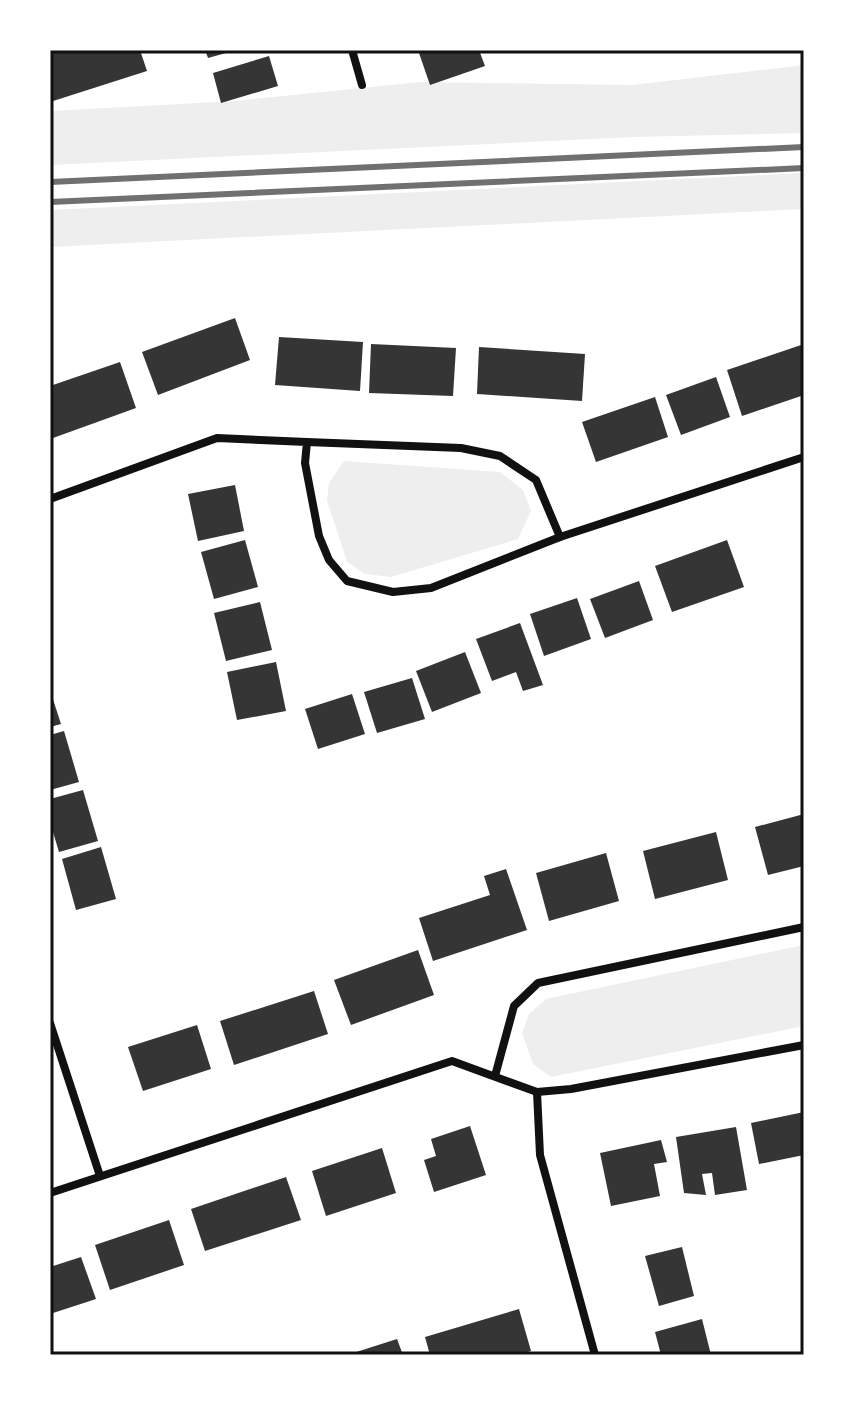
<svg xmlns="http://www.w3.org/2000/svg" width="854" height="1405" viewBox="0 0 854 1405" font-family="Montserrat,sans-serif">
<rect width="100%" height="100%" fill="#fff"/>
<g fill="#eee">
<polygon points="804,65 804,133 633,137 50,165 50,111 235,101 420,82 632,85"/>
<polygon points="804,173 804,209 50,247 50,210"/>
<polygon points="344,461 500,472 523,490 531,511 518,539 391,577 365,574 347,562 327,500 329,483"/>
<polygon points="804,945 804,1026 551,1077 533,1064 522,1033 529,1014 546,999"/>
</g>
<g fill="#353535">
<polygon points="50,50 140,50 147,71 50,102"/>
<polygon points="205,50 233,50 233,51 208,58"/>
<polygon points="427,50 479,50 485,66 430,85 419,53"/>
<polygon points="269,56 278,86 221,103 213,73"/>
<polygon points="235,318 250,360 158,395 142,352"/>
<polygon points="279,337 363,342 360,391 275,385"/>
<polygon points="371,344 456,348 453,396 369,393"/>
<polygon points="804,344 804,395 742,416 727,370"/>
<polygon points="479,347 585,354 582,401 477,394"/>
<polygon points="120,362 136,408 53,438 50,429 50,386"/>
<polygon points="716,377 730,417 681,435 666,395"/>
<polygon points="655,397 668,437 596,462 582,422"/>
<polygon points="235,485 244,531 198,541 188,494"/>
<polygon points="245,540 258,587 214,599 201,552"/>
<polygon points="727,540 744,587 672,612 655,566"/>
<polygon points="639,581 653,620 605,638 590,599"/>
<polygon points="577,598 591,639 544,656 530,614"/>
<polygon points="260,602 272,650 226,661 214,613"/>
<polygon points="520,623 543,685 523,691 516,672 492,681 476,639"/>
<polygon points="465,652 481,693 432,712 416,671"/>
<polygon points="276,662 286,711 237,720 227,672"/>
<polygon points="412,678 425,719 377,733 364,692"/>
<polygon points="50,690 61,724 50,727"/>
<polygon points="352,694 365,734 318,749 305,709"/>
<polygon points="64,731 79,782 50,790 50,735"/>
<polygon points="83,790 98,841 59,852 50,822 50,799"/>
<polygon points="804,814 804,866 768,875 755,827"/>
<polygon points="716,832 728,880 655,899 643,851"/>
<polygon points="101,847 116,899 76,910 62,859"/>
<polygon points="606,853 619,901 549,921 536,873"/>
<polygon points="506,869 527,930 433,961 419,918 490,895 484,876"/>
<polygon points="418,950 434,995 351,1025 334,980"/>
<polygon points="314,991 328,1034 234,1065 220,1021"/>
<polygon points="197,1025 211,1069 143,1091 128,1047"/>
<polygon points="804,1112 804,1155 759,1164 751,1123"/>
<polygon points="470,1126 486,1175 434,1192 424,1160 436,1156 431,1139"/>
<polygon points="736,1127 747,1190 715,1195 712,1173 702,1174 706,1195 684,1193 676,1137"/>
<polygon points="661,1140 667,1162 654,1164 660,1196 611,1206 600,1153"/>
<polygon points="382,1148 396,1193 326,1216 312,1171"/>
<polygon points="286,1177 301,1220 205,1251 191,1209"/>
<polygon points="169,1220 184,1265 110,1290 95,1245"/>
<polygon points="682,1247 694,1296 659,1306 645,1256"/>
<polygon points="81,1257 96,1299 50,1314 50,1267"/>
<polygon points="519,1309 531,1351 518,1355 430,1355 425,1337"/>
<polygon points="702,1319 711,1355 661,1355 655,1332"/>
<polygon points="397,1339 403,1355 350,1355 350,1354"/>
</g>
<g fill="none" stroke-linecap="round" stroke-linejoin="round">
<g stroke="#111" stroke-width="8">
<polyline points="352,50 362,85"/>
<polyline points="307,442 461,448 500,456 536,480 560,537"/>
<polyline points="50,499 217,438 307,442 305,463 319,536 329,560 347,581 393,592 431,588 560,537 804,457"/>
<polyline points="50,1023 100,1176"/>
<polyline points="495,1076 514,1006 538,983 804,927"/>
<polyline points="537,1092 540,1155 595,1355"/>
<polyline points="50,1193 452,1061 537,1092 571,1089 804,1045"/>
</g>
<g stroke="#707070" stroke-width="6">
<polyline points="50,182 804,147"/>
<polyline points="50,202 804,168"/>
</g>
</g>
<rect width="854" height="1405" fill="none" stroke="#ffffff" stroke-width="104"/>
<rect x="52" y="52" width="750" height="1301" fill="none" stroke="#111" stroke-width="3"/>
</svg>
